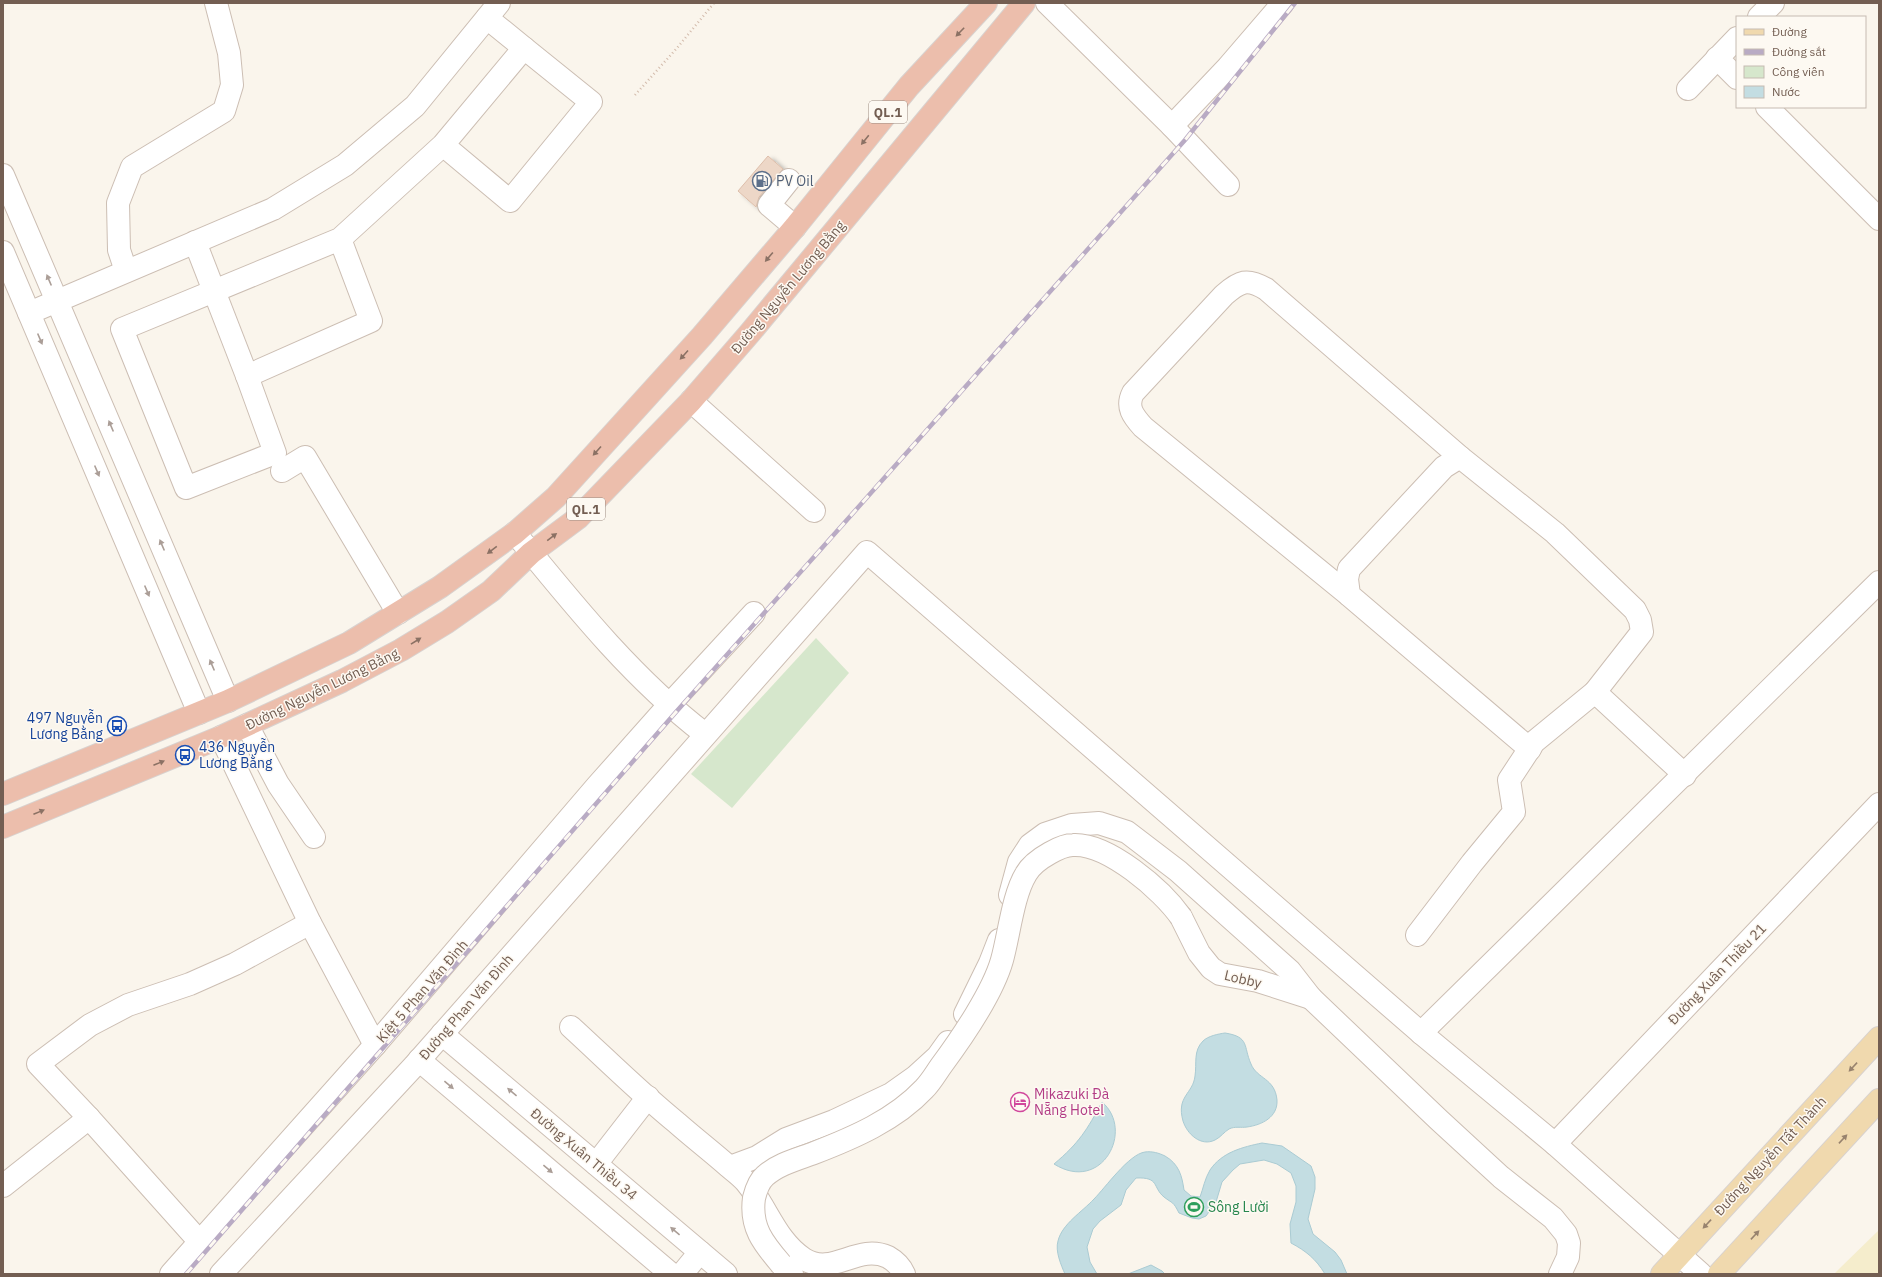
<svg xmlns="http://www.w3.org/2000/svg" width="1882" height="1277" viewBox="0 0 1882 1277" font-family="'IBM Plex Sans',sans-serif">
<defs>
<filter id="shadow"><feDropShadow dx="4.5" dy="2.5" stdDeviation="2" flood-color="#0004"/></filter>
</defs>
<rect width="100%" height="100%" fill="#faf5ec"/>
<polygon fill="#d6e7cc" points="816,638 849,673 732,808 691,774"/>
<polygon fill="#f5edcc" points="1879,1230 1879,1274 1834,1274 1839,1269"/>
<g fill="#c3dde2" stroke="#aacbd3">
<path d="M 1225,1033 C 1250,1037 1243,1046 1251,1064 C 1257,1079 1275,1078 1277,1100 C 1278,1117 1262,1125 1247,1127 C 1241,1128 1235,1126 1229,1129 C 1224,1132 1221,1137 1215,1140 C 1201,1147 1187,1134 1183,1121 C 1176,1096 1193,1094 1195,1076 C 1197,1063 1193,1051 1203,1041 C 1208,1036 1218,1034 1225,1033 Z"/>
<path d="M 1102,1102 C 1135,1130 1102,1194 1054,1164 C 1079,1143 1087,1130 1102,1102 Z"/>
<path d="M 1262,1143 L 1282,1146 L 1311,1166 L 1315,1177 L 1315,1189 L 1308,1219 L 1313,1234 L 1335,1252 L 1341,1260 L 1347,1274 L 1325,1274 C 1316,1259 1306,1251 1291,1243 L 1290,1224 L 1296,1202 L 1296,1186 L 1291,1173 L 1277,1164 L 1264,1160 L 1240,1164 L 1233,1170 L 1222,1182 L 1216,1202 L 1206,1216 L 1199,1219 L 1192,1218 L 1179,1213 C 1173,1201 1173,1204 1164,1197 C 1152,1187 1160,1177 1136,1178 L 1126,1190 L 1121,1205 L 1100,1221 L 1093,1229 L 1087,1247 L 1090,1262 L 1097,1274 L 1065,1274 C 1061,1265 1055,1251 1058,1241 C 1062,1224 1082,1212 1094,1199 C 1105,1188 1129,1154 1145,1152 C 1152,1151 1159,1153 1165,1156 C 1179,1164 1182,1176 1184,1190 L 1191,1196 L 1200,1197 C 1203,1189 1205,1178 1210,1170 C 1222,1152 1243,1147 1262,1143 Z"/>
<polygon points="1151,1265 1162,1271 1165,1274 1128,1274"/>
</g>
<polygon fill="#edd7c7" stroke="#ddbeaa" filter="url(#shadow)" points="768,156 783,169 759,197 756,207 738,191"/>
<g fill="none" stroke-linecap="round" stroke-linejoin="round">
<g stroke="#ccbeb3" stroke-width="24">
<g id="minor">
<polyline points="1047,3 1172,126 1228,67 1283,3"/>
<polyline points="1759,17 1773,3"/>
<polyline points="487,18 524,48"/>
<polyline points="1717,58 1737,78"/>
<polyline points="1688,89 1737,38"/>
<polyline points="1767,107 1879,219"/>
<polyline points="1172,126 1228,185"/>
<polyline points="3,175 228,701"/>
<polyline points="789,180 769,205 795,227"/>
<polyline points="340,239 371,321 247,376 275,453 186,488 122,329 340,239 443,145 510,201 591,102 524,48 443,145"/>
<polyline points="195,242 247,376"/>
<polyline points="3,252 199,713"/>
<polyline points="126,271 119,250 118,203 132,167 224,111 232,85 229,53 216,3"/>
<polyline points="29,313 273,209 345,165 415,106 499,3"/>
<polyline points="691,401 814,511"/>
<polyline points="282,471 305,457 398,613"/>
<path d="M 515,533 C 573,604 632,678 705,734"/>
<path d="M 1349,595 L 1143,427 C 1133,416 1126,407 1133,393 L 1224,295 C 1240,281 1247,278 1266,289 L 1460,457"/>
<polyline points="247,725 278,784 314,837"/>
<polyline points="221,737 310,923 375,1045"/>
<polyline points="1530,749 1349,595 1347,579 1349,569 1444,467 1460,457 1555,533 1635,610 1640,620 1642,632 1595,692"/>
<polyline points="1010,895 1019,862 1030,845 1045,834 1072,825 1099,823 1127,832 1178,871 1290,971 1311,998 1439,1120 1501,1177 1553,1218 1566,1234 1569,1243 1568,1257 1560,1274"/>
<polyline points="1181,917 1199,953 1211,968 1220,974 1258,981 1311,998"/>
<polyline points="1417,935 1472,863 1514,812 1509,780 1534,742 1595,692 1685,775"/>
<polyline points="965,1014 990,963 999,940"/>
<path d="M 571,1027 C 606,1059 640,1093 677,1123 C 694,1138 711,1151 728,1166 C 734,1171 741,1176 746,1182 C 767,1207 776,1241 804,1259 C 833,1277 857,1243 888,1257 C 895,1261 901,1267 904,1274"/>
<polyline points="1421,1033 1879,582"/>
<polyline points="442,1034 726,1274"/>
<polyline points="419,1060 671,1274"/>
<polyline points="1555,1144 1879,804"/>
<polyline points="596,1164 648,1097"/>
<polyline points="730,1167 757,1157 786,1139 834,1121 891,1094 915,1077 938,1056 948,1042"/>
<polyline points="3,1186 89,1118"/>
<polyline points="199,1241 89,1118 38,1064 90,1025 128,1005 190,984 235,964 310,923"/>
<polyline points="781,1264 792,1274"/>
<polyline points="171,1274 375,1045 597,786 669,705 754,613"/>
<polyline points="221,1274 414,1066 867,552 1421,1033 1555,1144 1701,1274"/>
<polyline points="682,1274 700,1252"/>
</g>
</g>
<g stroke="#d8d2cf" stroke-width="24">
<g id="major">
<polyline points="1662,1274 1879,1038"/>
<polyline points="1719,1274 1879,1100"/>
</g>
</g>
<g stroke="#d8d2cf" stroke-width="24">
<g id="highway">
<polyline points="3,794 228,701 349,643 440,587 515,533 556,497 702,336 795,227 909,86 986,3"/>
<polyline points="3,827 221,737 342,681 401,650 447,622 491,591 531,553 578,518 691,401 749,334 1024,3"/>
</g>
</g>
<polyline stroke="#d2baaa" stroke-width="2.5" stroke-dasharray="1 3" stroke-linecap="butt" points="635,95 677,48 714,3"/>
<use href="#minor" stroke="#fff" stroke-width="22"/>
<use href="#major" stroke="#f0d9ae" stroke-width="22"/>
<use href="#highway" stroke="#ecbeac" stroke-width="22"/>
<g stroke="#b9abc4" stroke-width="4.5">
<polyline id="rail" points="186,1274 676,712 1185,140 1295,3"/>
</g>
<use href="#rail" stroke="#fdf9f2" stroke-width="3" stroke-dasharray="9" stroke-linecap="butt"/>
<g stroke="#ccbeb3" stroke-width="24" stroke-linecap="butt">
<path id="minor-bridge" d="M 781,1264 C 763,1243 750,1227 754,1198 C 756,1190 759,1181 765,1176 C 778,1164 798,1159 814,1153 C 853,1138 895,1120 924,1089 C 931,1082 936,1073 941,1066 C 961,1039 993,992 1002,960 C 1009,935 1013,895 1026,874 C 1031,865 1041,858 1050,853 C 1057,849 1065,845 1073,845 C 1108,843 1162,890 1181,917"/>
</g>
<use href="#minor-bridge" stroke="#fff" stroke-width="22"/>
</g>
<defs><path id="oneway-solid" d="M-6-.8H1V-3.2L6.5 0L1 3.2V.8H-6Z"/></defs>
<g fill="#8b7164">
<use href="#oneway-solid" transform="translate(960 32) rotate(134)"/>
<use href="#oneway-solid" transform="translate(865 140) rotate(129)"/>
<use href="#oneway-solid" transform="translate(769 257) rotate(130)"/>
<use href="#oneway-solid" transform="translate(684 355) rotate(132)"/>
<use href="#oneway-solid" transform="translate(597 451) rotate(132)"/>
<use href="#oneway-solid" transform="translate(552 537) rotate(-37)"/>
<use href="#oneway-solid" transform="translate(492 550) rotate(143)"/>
<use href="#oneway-solid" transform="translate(416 641) rotate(-32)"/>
<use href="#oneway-solid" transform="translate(159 763) rotate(-22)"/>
<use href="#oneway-solid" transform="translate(39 812) rotate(-22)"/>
</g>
<g fill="#ab9e97">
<use href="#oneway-solid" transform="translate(49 280) rotate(-113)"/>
<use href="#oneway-solid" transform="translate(40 339) rotate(67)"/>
<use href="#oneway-solid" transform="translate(111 426) rotate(-113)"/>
<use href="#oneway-solid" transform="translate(97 471) rotate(67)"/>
<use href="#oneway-solid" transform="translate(162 545) rotate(-113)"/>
<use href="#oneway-solid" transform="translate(147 591) rotate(67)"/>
<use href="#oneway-solid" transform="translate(212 665) rotate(-113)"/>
<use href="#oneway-solid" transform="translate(449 1085) rotate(40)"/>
<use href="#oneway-solid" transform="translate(512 1092) rotate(-140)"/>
<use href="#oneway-solid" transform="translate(548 1169) rotate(40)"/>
<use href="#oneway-solid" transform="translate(675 1231) rotate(-140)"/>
</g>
<g fill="#98836e">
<use href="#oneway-solid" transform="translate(1853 1067) rotate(133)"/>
<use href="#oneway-solid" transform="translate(1843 1139) rotate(-47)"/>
<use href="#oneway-solid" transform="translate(1707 1224) rotate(133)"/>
<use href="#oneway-solid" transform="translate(1755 1235) rotate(-47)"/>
</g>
<defs>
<g id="fuel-ring" transform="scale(1)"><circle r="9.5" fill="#fdf9f2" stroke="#5c6f8a" stroke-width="1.5"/><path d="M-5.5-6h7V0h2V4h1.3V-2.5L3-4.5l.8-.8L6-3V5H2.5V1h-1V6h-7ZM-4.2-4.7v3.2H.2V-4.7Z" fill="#5c6f8a"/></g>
<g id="bus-ring" transform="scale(1)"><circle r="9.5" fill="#fdf9f2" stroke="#1a4fb4" stroke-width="1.5"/><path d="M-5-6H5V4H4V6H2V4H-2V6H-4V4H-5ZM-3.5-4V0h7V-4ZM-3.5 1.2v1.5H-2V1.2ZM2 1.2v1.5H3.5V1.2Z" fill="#1a4fb4"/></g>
<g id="hotel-ring" transform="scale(1)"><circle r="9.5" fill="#fdf9f2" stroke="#d1479c" stroke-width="1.5"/><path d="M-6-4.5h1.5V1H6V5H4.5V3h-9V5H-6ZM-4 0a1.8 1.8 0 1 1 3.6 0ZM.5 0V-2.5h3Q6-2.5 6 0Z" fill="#d1479c"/></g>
<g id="stadium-ring" transform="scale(1)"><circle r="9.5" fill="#fdf9f2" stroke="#2e9e5b" stroke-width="1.5"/><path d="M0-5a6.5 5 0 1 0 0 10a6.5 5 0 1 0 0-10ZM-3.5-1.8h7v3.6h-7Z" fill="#2e9e5b"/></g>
</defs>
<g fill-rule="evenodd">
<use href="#fuel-ring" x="762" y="181"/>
<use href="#bus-ring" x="117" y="726"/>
<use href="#bus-ring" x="185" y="755"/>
<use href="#hotel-ring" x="1020" y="1102"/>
<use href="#stadium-ring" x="1194" y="1207"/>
</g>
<g text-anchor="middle" stroke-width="3" stroke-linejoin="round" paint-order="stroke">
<g fill="#fdf9f2" stroke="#9c8c82" stroke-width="1">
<rect x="869" y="101" width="38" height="22" rx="3"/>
<rect x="567" y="498" width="38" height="22" rx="3"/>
</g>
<g font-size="13" font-weight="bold" fill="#735e52">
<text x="888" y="117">QL.1</text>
<text x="586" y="514">QL.1</text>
</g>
<g font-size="14" fill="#4e5e75" stroke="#fdf9f2" text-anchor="start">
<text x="776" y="186">PV Oil</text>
</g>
<g font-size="14" fill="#735e52" stroke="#fdf9f2">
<text transform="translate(788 287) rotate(-50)" y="5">Đường Nguyễn Lương Bằng</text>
<text transform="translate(322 689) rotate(-26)" y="5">Đường Nguyễn Lương Bằng</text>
<text transform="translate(1717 974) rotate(-46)" y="5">Đường Xuân Thiều 21</text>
<text transform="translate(1243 979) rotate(13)" y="5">Lobby</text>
<text transform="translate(422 991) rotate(-49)" y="5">Kiệt 5 Phan Văn Đình</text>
<text transform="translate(466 1007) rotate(-49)" y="5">Đường Phan Văn Đình</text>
<text transform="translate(584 1154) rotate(40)" y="5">Đường Xuân Thiều 34</text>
<text transform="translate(1770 1156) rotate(-47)" y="5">Đường Nguyễn Tất Thành</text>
</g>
<g font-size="14" fill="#164399" stroke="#fdf9f2" text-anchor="end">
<text x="103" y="723">497 Nguyễn<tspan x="103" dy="16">Lương Bằng</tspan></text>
<text x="199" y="752" text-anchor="start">436 Nguyễn<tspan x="199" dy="16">Lương Bằng</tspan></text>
</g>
<g font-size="14" fill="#b23c85" stroke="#fdf9f2" text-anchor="start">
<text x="1034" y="1099">Mikazuki Đà<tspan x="1034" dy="16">Nẵng Hotel</tspan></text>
</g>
<g font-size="14" fill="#27864d" stroke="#fdf9f2" text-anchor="start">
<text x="1208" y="1212">Sông Lười</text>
</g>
</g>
<rect width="1882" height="1277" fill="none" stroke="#735e52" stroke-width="8"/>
<rect x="1736" y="16" width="130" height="92" fill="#fdf9f2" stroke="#c6bbb2"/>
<rect x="1744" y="29" width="20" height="6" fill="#f0d9ae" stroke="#c6bbb2"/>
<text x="1772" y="36" font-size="12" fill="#735e52">Đường</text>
<rect x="1744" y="49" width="20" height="6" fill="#b9abc4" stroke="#c6bbb2"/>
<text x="1772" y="56" font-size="12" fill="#735e52">Đường sắt</text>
<rect x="1744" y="66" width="20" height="12" fill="#d6e7cc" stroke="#c6bbb2"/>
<text x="1772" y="76" font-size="12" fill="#735e52">Công viên</text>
<rect x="1744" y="86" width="20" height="12" fill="#c3dde2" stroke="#c6bbb2"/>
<text x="1772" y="96" font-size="12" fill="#735e52">Nước</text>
</svg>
